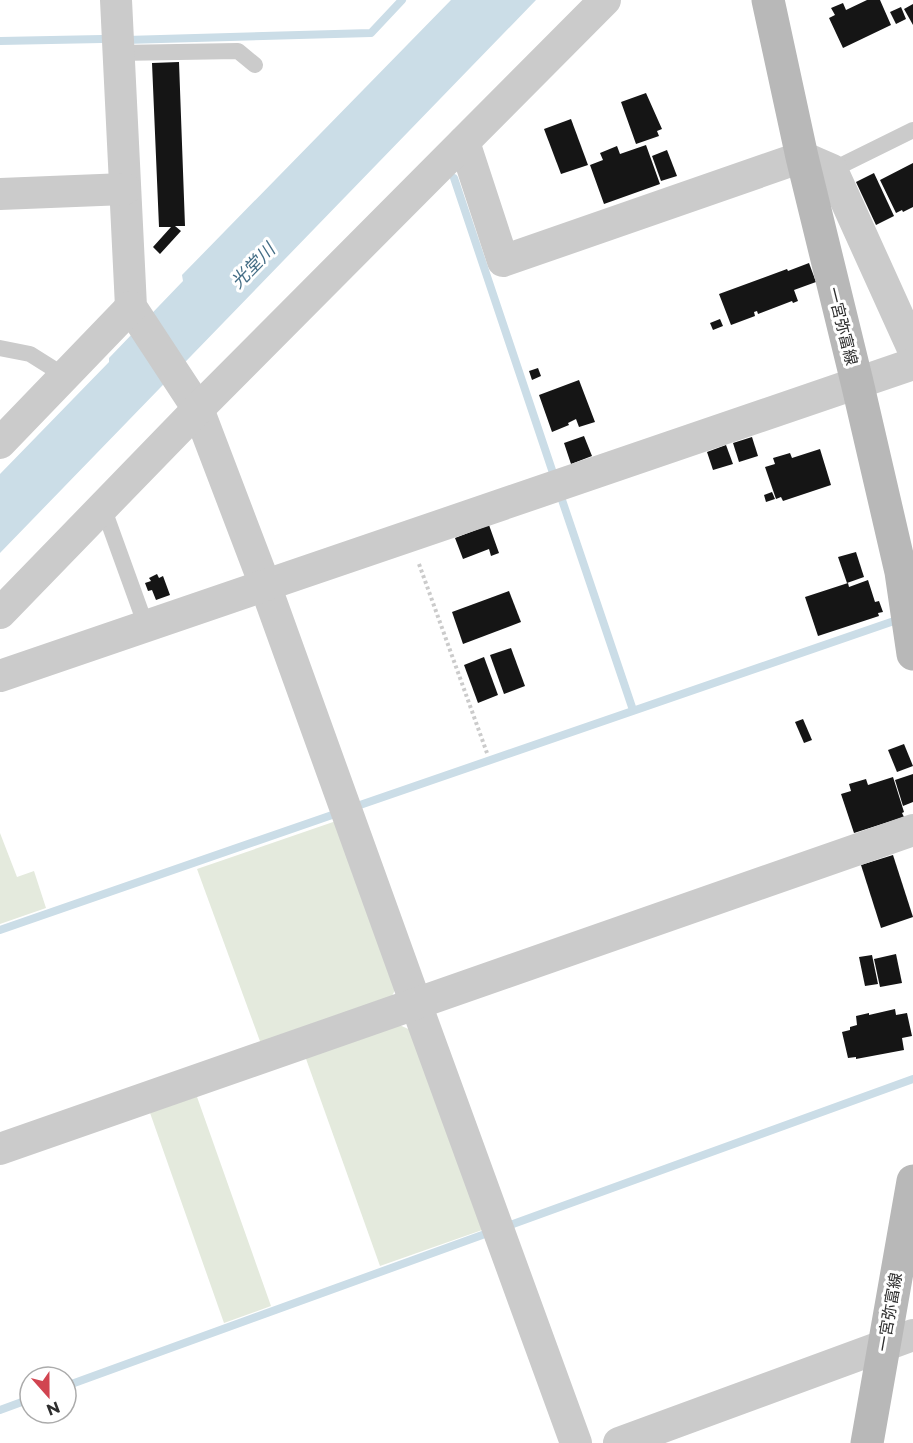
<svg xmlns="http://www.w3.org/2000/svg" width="913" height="1443" viewBox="0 0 913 1443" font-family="Montserrat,'Noto Sans JP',sans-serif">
<rect width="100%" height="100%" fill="#fff"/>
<g fill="#e4eadd">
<polygon points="336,821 397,986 391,998 261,1044 197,869"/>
<polygon points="0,833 17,877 34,871 46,908 0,924"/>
<polygon points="397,1024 413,1031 485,1229 380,1266 305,1056"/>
<polygon points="196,1094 271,1306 224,1323 149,1110"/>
</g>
<polygon fill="#cbdde7" points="451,0 536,0 0,553 0,474 109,362 109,358 183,281 182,275"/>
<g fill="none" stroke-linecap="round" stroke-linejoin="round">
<g stroke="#cbdde7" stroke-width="8">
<polyline points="126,40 371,33 402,0"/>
<polyline points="0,41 102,39"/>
<polyline points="454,178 553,473"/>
<polyline points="561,497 633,710"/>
<polyline points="360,805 894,621"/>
<polyline points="0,930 335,814"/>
<polyline points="513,1224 913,1079"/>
<polyline points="66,1386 485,1234"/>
<polyline points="0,1410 30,1399"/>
</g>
</g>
<g fill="#151515">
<polygon points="867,0 880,0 891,25 843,48 829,18 835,15 831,8 843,3 846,10"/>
<polygon points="913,4 913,25 904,9"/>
<polygon points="901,7 906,19 896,24 890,12"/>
<polygon points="179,62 185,226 175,226 181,231 160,254 153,247 171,227 159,227 152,63"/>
<polygon points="646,93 662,129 657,131 659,136 636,144 621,102"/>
<polygon points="571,119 588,165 561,174 544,129"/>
<polygon points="646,145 660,184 604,204 590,165 603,160 600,153 617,146 620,154"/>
<polygon points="667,150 677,176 661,181 652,156"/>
<polygon points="913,163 913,207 903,212 902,210 896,213 880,180"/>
<polygon points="874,173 894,216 876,225 856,182"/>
<polygon points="809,263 816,282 794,290 798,301 793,303 792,301 758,314 757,311 754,312 755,316 731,325 719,294 787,269 788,271"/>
<polygon points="720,319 723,326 713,330 710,323"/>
<polygon points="538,368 541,376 532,380 529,371"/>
<polygon points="579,380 595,422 579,427 576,419 568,423 569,425 552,432 539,395"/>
<polygon points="584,436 592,456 571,464 564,443"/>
<polygon points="752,437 758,456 739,462 733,443"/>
<polygon points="726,445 733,464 713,470 707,452"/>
<polygon points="820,449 831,485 783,501 781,497 776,499 765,467 775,464 773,458 790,453 792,458"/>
<polygon points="772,492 775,499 766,502 764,495"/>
<polygon points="489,525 499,553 491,556 489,549 463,559 455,538"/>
<polygon points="856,552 864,577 847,583 838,557"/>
<polygon points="157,574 159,578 163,576 170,595 156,600 152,590 148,591 145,583 151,581 149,578"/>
<polygon points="868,580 875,602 879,601 883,612 878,613 879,616 818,636 805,597 848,583 849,587"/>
<polygon points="509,591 521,622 463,644 452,612"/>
<polygon points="511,648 525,686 504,694 490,655"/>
<polygon points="484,657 498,695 478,703 464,665"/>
<polygon points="803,719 812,740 804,743 795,722"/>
<polygon points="904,744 913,766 897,772 888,750"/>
<polygon points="913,774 913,802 903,806 895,780"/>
<polygon points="893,777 904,812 902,813 904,817 854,833 841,794 851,791 849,784 866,779 868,785"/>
<polygon points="893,855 913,917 881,928 861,865"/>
<polygon points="896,954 902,983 880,987 874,959"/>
<polygon points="872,955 878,984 865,986 859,957"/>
<polygon points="895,1009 896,1015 907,1013 912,1036 902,1038 904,1050 856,1059 856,1057 848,1058 842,1032 850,1030 850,1027 857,1025 856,1016 869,1013 869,1015"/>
</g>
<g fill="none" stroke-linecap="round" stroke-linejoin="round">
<polyline stroke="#cbcbcb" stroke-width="4" stroke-dasharray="3 3" stroke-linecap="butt" points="419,564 487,753"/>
<g stroke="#cbcbcb" stroke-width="16">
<polyline points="118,53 238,51 255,65"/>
<polyline points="832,170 913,130"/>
<polyline points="0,348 30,354 65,376"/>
<polyline points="103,507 146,626"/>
</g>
<g stroke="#cbcbcb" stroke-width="32">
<polyline points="116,0 131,307 198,409 265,585 416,1004 576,1443"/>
<polyline points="464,142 503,261 802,157 832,170 913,349"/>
<polyline points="0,194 125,189"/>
<polyline points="0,443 131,307"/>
<polyline points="0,613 198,409 605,0"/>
<polyline points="0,676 913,364"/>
<polyline points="0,1149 913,830"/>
<polyline points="619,1443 913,1335"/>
</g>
<g stroke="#b8b8b8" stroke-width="33">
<polyline points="768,0 802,157 857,382 901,572 913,654"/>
<polyline points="867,1443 913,1181"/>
</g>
</g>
<g text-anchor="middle" stroke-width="6" stroke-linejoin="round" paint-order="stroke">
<g font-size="16" fill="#2e2e2e" stroke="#fff">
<text transform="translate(843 326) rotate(76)" y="6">一宮弥富線</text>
<text transform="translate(889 1312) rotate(-80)" y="6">一宮弥富線</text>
</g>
<g font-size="18" font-style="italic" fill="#456e86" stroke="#fff">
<text transform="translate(253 266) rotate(-46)" y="6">光堂川</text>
</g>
</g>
<g transform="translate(48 1395) rotate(159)"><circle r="28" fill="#ffffff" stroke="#ababab" stroke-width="1.5"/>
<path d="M0-4.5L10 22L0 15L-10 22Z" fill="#d14450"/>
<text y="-9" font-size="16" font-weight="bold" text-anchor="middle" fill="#2e2e2e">N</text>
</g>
</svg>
